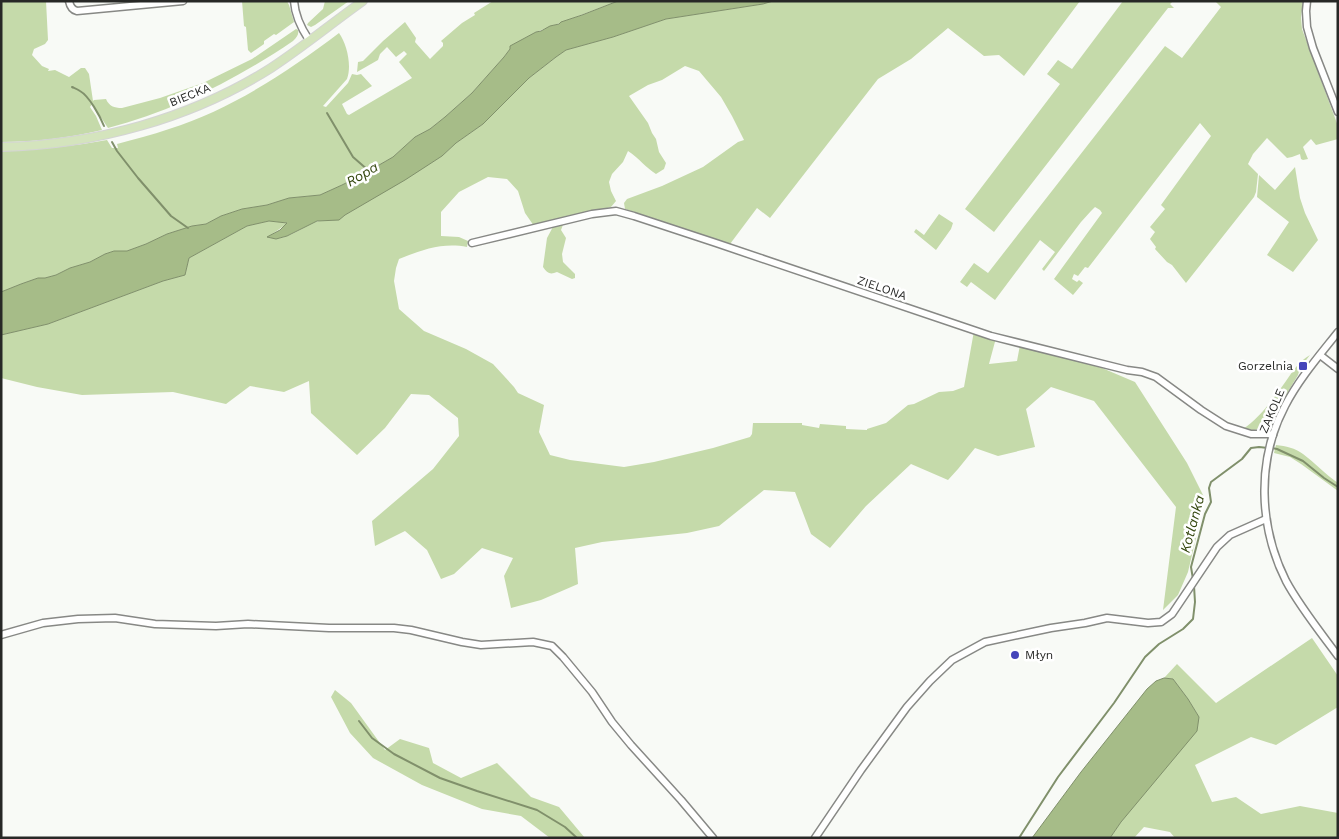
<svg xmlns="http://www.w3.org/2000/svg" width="1339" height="839" viewBox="0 0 1339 839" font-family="'Work Sans',sans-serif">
<rect width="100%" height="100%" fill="#f8faf6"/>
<g fill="#c5daaa">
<path d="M 1,1 L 34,2 L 46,1 L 48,40 L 45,44 L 34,49 L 32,55 L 42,66 L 49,69 L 48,71 L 55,70 L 69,77 L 81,68 L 85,68 L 89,74 L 93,101 L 94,100 L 106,99 C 109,106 114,108 122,108 L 160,98 L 203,83 L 252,59 L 296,29 L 298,30 C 299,35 297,37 293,41 C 237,79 174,111 108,128 L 92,104 L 90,107 L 96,116 L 102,130 C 69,138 35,142 1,142 Z"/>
<polygon points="242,1 287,1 289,5 294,22 276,35 274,34 264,41 264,44 251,53 248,50 246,27 244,26"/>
<polygon points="325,1 349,1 315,25 311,27 307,25 308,23 323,9"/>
<path d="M 493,1 L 618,1 L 536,32 L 511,46 L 510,49 L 504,57 L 472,93 L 445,117 L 430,129 L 415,137 L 393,157 L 360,176 L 342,185 L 320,195 L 289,198 L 267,205 L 242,209 L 221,216 L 206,224 L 192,226 L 167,234 L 146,244 L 127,251 L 114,251 L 105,254 L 90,262 L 70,268 L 56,275 L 45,278 L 38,278 L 21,284 L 1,292 L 1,150 C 37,151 72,146 107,140 L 112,148 L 118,148 L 117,144 C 134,139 152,135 169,129 C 232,109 287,72 339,33 C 347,44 352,66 347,79 L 323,106 L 326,107 L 348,83 L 352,74 L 357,75 L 361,74 L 372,86 L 342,104 L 347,114 L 349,115 L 412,78 L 399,62 L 407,54 L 404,51 L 396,57 L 387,47 L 380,54 L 378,60 L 357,72 L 358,62 L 363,61 L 383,41 L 405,22 L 416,38 L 415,42 L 430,59 L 443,46 L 443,43 L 441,41 L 462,23 L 475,15 L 474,13 Z"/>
<path d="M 773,1 L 1080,1 L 1024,76 L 999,55 L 984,56 L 948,28 L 911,59 L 878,79 L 770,218 L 757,208 L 730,244 L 625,209 L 624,203 L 627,199 L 662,186 L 703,167 L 738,142 L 744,140 L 732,116 L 721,97 L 699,71 L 685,66 L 662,80 L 648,85 L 629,96 L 648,123 L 652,133 L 656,139 L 659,152 L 666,163 L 664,169 L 656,174 C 646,168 639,158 628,151 L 623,162 L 612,174 L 609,182 L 611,191 L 616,201 L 611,207 L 534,226 L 525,213 L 518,191 L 507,179 L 488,177 L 459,192 L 441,212 L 441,236 L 459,237 L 468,241 L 467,247 C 443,242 421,250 399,259 L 396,268 L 394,281 L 399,309 L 424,331 L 466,349 L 493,364 L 514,387 L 518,393 L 544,405 L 539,432 L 550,455 L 570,460 L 624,467 L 654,462 L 713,448 L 750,437 L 752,434 L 753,423 L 802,423 L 802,425 L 819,428 L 820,424 L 846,426 L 846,429 L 867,430 L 867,429 L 886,423 L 908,405 L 914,404 L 939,392 L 953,391 L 964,387 L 974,331 L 996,338 L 989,364 L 1017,361 L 1020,345 L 1102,368 L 1135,382 L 1187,463 L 1205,499 L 1188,572 L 1178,595 L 1163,610 L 1176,507 L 1094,401 L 1051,387 L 1026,409 L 1035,447 L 998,456 L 975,448 L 958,469 L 948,480 L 911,464 L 866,506 L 830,548 L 811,534 L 795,492 L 764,490 L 719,526 L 687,533 L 602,542 L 575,548 L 578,584 L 541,600 L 511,608 L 504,576 L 513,558 L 482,548 L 454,574 L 441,579 L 427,550 L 405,531 L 375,546 L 372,521 L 433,469 L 459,436 L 458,418 L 429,395 L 411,394 L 385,428 L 357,455 L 311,413 L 309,381 L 284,392 L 250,386 L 226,404 L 173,392 L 82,395 L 37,387 L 1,378 L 1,335 L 48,324 L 163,281 L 185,275 L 189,258 L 247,226 L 269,221 L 288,223 L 268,237 C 284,243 300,228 315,222 C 326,218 335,224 345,215 L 442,156 L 456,143 L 483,124 L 529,78 L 556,57 L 566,50 L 613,37 L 666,19 L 763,4 Z"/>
<polygon points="1123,1 1173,1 1170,4 1174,8 1168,8 1161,17 994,232 965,209 1060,84 1047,74 1058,60 1072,69"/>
<polygon points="1215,1 1303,1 1301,17 1302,29 1338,126 1338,139 1316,145 1311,139 1303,147 1308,159 1303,160 1301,159 1300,154 1292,157 1287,158 1267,138 1253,154 1248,164 1258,174 1256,192 1254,197 1186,283 1172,265 1167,262 1155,249 1156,247 1150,239 1155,232 1150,227 1165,209 1161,205 1211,136 1200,123 1088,268 1085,267 1078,276 1074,274 1072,279 1077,282 1079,280 1083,283 1073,295 1054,279 1102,213 1100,210 1095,207 1091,211 1081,222 1044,271 1042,269 1055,252 1040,240 995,300 971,282 967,287 960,282 974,263 988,273 1165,46 1182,58 1221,7"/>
<polygon points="1295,167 1300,198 1305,213 1318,240 1293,272 1267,255 1289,222 1257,197 1259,175 1275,190"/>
<polygon points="939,214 953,223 951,229 936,250 914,232 916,229 924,235"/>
<path d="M 564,222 L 561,230 L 566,238 L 562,254 L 563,262 L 575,274 L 575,278 L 572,279 L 557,272 C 550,275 547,273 543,267 L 547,238 L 554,225 Z"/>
<path d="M 1310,355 L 1300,368 L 1298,375 L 1280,405 L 1270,427 L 1254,430 L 1242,430 C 1260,418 1273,399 1286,381 C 1293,371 1299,361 1310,355 Z"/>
<path d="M 1276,445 C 1286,446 1295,448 1303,454 C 1315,463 1325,474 1338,483 L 1338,491 L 1301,464 L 1290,457 L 1274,453 Z"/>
<polygon points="1312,638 1338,676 1338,707 1276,745 1251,737 1195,765 1212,802 1236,797 1261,814 1300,806 1338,813 1338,838 1175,838 1170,832 1144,827 1134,838 1110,838 1121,822 1199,717 1188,699 1173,679 1164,678 1177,664 1216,703"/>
<polygon points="335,690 351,703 385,750 400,739 429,748 433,763 461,778 497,763 531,797 559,807 585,838 550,838 521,816 482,809 422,785 373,758 350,733 331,697"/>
</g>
<g fill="#a6bc88" stroke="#80906b">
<polygon points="618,1 773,1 763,4 666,19 613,37 566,50 556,57 529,78 483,124 456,143 442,156 405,180 345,215 339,220 317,221 287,236 276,239 267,237 280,230 287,223 269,221 247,226 189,258 185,275 163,281 48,324 1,335 1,292 21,284 38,278 45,278 56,275 70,268 90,262 105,254 114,251 127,251 146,244 167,234 192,226 206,224 221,216 242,209 267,205 289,198 320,195 342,185 360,176 393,157 415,137 430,129 445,117 472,93 504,57 510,49 510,46 536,32 541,31 550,26 559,24 561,22 582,15"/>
<polygon points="1164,678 1173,679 1188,699 1199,717 1197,731 1121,822 1110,838 1032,838 1081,772 1147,689 1156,681"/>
</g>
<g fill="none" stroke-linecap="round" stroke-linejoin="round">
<g stroke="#80906b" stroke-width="2">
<path d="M 72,87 C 74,88 77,89 80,91 C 89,96 100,116 104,126"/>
<polyline points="327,113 353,157 369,171"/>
<polyline points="112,142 117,151 138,178 171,216 188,228"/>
<polyline points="1272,448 1277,449 1303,461 1324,478 1338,487"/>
<polyline points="1193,579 1191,567 1205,514 1211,502 1209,488 1211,482 1242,459 1251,448 1259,447 1268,448"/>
<polyline points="359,721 372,738 394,754 440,778 477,791 537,810 565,827 577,838"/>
<polyline points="1019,838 1058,777 1114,703 1145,657 1159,644 1183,629 1193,619 1195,602 1194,586"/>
</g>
<g stroke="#878885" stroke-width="9">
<g id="minor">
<path d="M 69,1 C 70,6 72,10 77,11 L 183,1"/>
<path d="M 294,1 C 295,16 301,28 309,40"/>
<polyline points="1307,1 1306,11 1307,27 1313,48 1338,112"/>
<polyline points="472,243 592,214 616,211 634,216 716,243 991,336 1127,370 1142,372 1156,377 1201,410 1226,426 1251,434 1268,434 1273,435"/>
<path d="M 1338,332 C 1319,356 1299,379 1285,406 C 1256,461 1259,527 1286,581 C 1300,607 1321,633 1338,656"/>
<polyline points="1320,355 1338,369"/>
<polyline points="1,635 43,623 78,619 115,618 155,624 216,626 248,624 329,628 394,628 411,630 462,642 481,645 533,642 552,646 563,657 592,692 612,722 631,745 681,800 713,838"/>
<polyline points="815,838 861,770 907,707 930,681 952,660 985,642 1051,628 1085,623 1107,618 1148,623 1161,622 1172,614 1217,547 1230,535 1266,519"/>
</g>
</g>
<g stroke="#d4d4d4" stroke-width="10">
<path id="major" d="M 1,147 C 95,145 192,118 271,68 C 303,47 332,23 363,1"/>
</g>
<use href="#minor" stroke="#fff" stroke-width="6"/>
<use href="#major" stroke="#d4e4bd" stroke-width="8"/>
</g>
<g fill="#4544ba" stroke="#fff" stroke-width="2">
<rect x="1298" y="361" width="10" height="10" rx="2.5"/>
<circle cx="1015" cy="655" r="5"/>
</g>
<g text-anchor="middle" stroke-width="5" stroke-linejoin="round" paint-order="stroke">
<g font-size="12" fill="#272826" stroke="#fff">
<text transform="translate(190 95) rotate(-22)" y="4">BIECKA</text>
<text transform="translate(882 288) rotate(19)" y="4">ZIELONA</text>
<text transform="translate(1272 411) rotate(-67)" y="4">ZAKOLE</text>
</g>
<g font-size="12" fill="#272826" stroke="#fff" text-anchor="end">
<text x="1293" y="370">Gorzelnia</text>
<text x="1025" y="659" text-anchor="start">Młyn</text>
</g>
<g font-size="14" font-style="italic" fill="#34470e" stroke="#fff">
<text transform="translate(362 174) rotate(-30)" y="5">Ropa</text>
<text transform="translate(1192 524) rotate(-75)" y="5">Kotlanka</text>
</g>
</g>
<rect width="1339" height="839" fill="none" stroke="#272826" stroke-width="5"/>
</svg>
